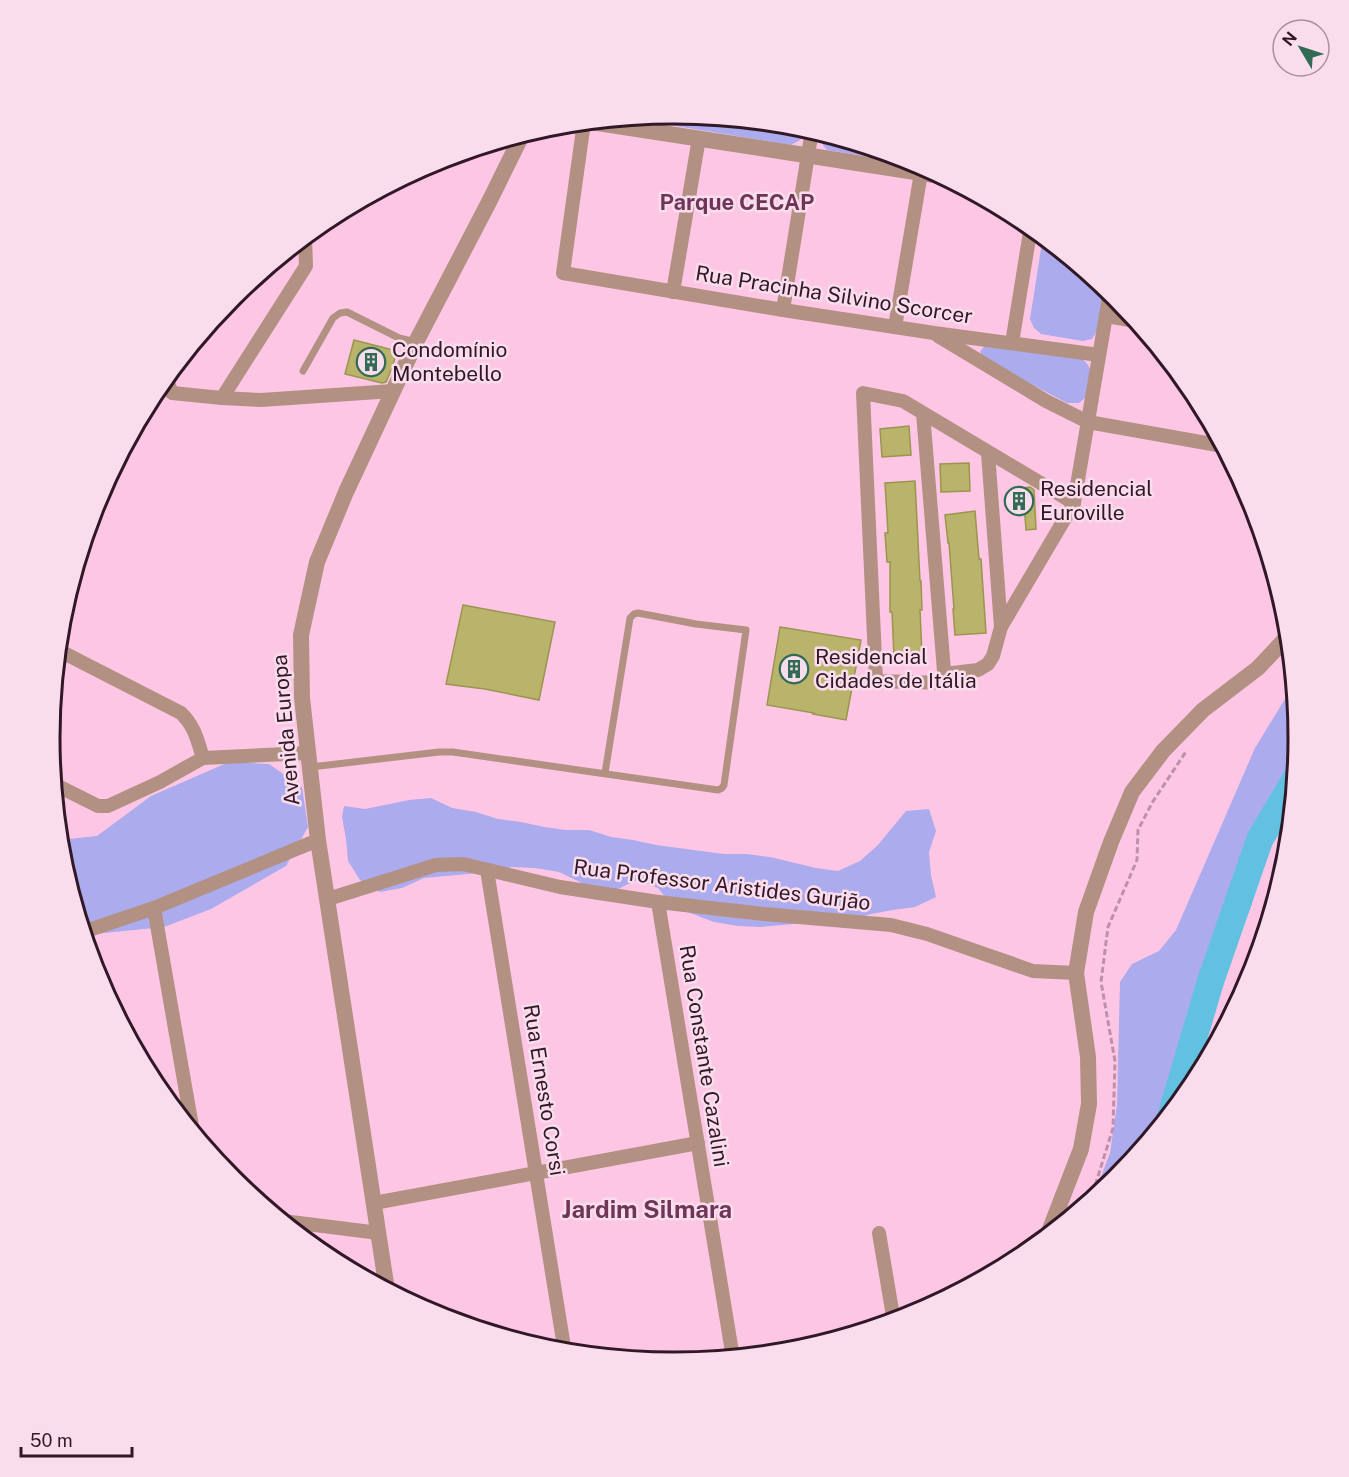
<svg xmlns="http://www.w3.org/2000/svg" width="1349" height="1477" viewBox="0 0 1349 1477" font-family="'Public Sans',sans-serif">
<rect width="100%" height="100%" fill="#fdc6e5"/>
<g fill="#ababed">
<path d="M 675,114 L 797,126 L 807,129 C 805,138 799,141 791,145 L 627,118 Z"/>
<path d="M 821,133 L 914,161 L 922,165 L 827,150 C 823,145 818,140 821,133 Z"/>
<polygon points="1043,236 1105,287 1097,331 1092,339 1083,341 1041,334 1034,328 1030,319"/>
<path d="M 985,345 L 1081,358 C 1097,370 1090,381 1086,397 L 1079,403 L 1067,403 L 984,359 L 980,352 Z"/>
<polygon points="1294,684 1299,739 1292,813 1287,821 1273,838 1262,859 1255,881 1252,904 1243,926 1231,946 1215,987 1193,1028 1186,1050 1178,1105 1116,1181 1092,1200 1110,1153 1117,1105 1120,982 1132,964 1159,951 1176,930 1255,748"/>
<polygon points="229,762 269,764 302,787 308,827 286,866 211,909 164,927 84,935 61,860 59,840 97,836 151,796"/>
<polygon points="431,798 452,808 476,812 498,819 521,822 544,827 566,830 589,830 611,837 633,840 656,845 724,854 747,854 770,857 816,868 838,871 860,861 877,846 906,811 929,809 936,831 929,852 931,875 936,897 915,907 893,910 871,914 849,921 805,923 760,927 738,926 714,922 672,906 658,888 637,880 595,900 580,882 559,872 535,868 512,867 490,872 424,878 402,888 380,892 360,880 348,861 346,839 342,817 344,806 365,809 409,800"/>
<polygon points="1289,840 1287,861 1251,980 1258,938 1272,895 1276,871 1284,850"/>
</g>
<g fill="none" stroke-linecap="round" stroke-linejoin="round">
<polyline stroke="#62c0e1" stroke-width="27" points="1171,1115 1211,980 1260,839 1295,780"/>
</g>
<g fill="#bab36c" stroke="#9b954e" stroke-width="1.5">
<polygon points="354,340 397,351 392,368 386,382 382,383 345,374"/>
<polygon points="909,426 911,455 882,457 880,429"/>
<polygon points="969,463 970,491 941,492 940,464"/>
<polygon points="915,481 920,581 921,581 922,610 920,610 922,656 894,657 892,612 890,612 890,562 887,562 885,533 888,533 885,483"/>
<polygon points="1030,487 1034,490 1036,529 1026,530 1023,488"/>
<polygon points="975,511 979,559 981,559 986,633 955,635 953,609 954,609 949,543 948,543 945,515"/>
<polygon points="463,605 555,622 539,700 485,689 446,684"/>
<polygon points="780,627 861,640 846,720 813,714 814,713 767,705"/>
</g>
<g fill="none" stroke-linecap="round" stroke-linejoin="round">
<polyline stroke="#be90aa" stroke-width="3" stroke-dasharray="6 3" stroke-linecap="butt" points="1090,1202 1113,1128 1115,1061 1101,982 1108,927 1137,860 1138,830 1152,803 1187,750"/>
<g stroke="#b29183" stroke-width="7">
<polyline points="303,371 333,318 340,313 347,312 399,338 416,342"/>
<polyline points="311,767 439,752 453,752 718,790 722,788 724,785 746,630 696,624 638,613 634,614 630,618 605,773"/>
</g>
<g stroke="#b29183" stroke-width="14">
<polyline points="584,122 563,273 783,310 934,333 1099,355"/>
<polyline points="673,292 699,138"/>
<polyline points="783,310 812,130"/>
<polyline points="1106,316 1136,321"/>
<polyline points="895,327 921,173"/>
<polyline points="938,336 1046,401 1088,422 1223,446"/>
<polyline points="1012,343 1031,226"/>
<polyline points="166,378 172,393 222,398 261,400 393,391"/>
<polyline points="222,398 306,266 305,237"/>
<polyline points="923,413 945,683 876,681 863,393 903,401 1074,503"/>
<polyline points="988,453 1001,627"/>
<path d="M 58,650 L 181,713 C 195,727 197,739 203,758"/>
<polyline points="944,674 978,670 988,664 993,656 1001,627 1074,503 1110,292"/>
<polyline points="54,784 98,806 108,806 160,782 203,758 308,753"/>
<polyline points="487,870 565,1353"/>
<polyline points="328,899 436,865 463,864 560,887 658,902 764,914 891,925 927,934 1033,971 1076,973"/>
<polyline points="658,902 733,1358"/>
<polyline points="154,908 193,1132"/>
<polyline points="83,932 154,908 318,840"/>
<polyline points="374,1203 698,1143"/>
<polyline points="283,1221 379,1233"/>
<polyline points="879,1233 894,1322"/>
</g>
<g stroke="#b29183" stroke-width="16">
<polyline points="591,122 941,176"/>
<polyline points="1047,1237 1081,1149 1089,1104 1088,1057 1076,973 1086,912 1111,842 1132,792 1163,751 1203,710 1258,668 1289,635"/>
<polyline points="387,1290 318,840 302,698 301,635 317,562 346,492 416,342 489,202 522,135"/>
</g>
</g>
<defs>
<g id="building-ring" transform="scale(1.5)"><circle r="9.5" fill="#f9ddec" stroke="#326b53" stroke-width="1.5"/><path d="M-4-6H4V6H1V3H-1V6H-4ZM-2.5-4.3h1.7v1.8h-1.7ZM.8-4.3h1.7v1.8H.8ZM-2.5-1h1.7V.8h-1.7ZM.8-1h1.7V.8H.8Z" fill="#326b53"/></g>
</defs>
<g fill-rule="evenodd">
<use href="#building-ring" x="371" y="362"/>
<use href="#building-ring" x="1019" y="501"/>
<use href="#building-ring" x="794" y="669"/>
</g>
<g text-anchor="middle" stroke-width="5" stroke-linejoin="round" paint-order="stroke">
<g font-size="21" fill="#311827" stroke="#f9ddec">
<text transform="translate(834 295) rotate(9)" y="7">Rua Pracinha Silvino Scorcer</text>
<text transform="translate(286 730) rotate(-95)" y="7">Avenida Europa</text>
<text transform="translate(722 885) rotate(7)" y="7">Rua Professor Aristides Gurjão</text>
<text transform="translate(704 1056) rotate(81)" y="7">Rua Constante Cazalini</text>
<text transform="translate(544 1090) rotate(81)" y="7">Rua Ernesto Corsi</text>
</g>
<g font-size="21" fill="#311827" stroke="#f9ddec" text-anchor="start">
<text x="392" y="357">Condomínio<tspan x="392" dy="24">Montebello</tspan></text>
<text x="1040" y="496">Residencial<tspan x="1040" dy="24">Euroville</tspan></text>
<text x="815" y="664">Residencial<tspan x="815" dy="24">Cidades de Itália</tspan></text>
</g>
<g font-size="22" font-weight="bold" fill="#6e3558" stroke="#f9ddec">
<text x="737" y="210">Parque CECAP</text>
</g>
<g font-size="24" font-weight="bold" fill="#6e3558" stroke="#f9ddec">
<text x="647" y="1218">Jardim Silmara</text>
</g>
</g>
<path d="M0 0H1349V1477H0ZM60 738a614 614 0 1 1 1228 0a614 614 0 1 1-1228 0Z" fill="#f9ddec" fill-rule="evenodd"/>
<path fill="none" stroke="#311827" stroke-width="3" d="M60 738a614 614 0 1 1 1228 0a614 614 0 1 1-1228 0Z"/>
<g transform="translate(1301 48) rotate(309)"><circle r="28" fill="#f9ddec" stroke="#a98e9d" stroke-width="1.5"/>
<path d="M0-4.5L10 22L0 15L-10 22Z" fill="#326b53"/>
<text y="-9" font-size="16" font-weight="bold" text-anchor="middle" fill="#311827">N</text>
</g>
<path d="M21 1447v9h111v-9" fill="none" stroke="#311827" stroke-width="3"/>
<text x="30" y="1447" font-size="18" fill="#311827" stroke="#f9ddec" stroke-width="4.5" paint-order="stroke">50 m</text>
</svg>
